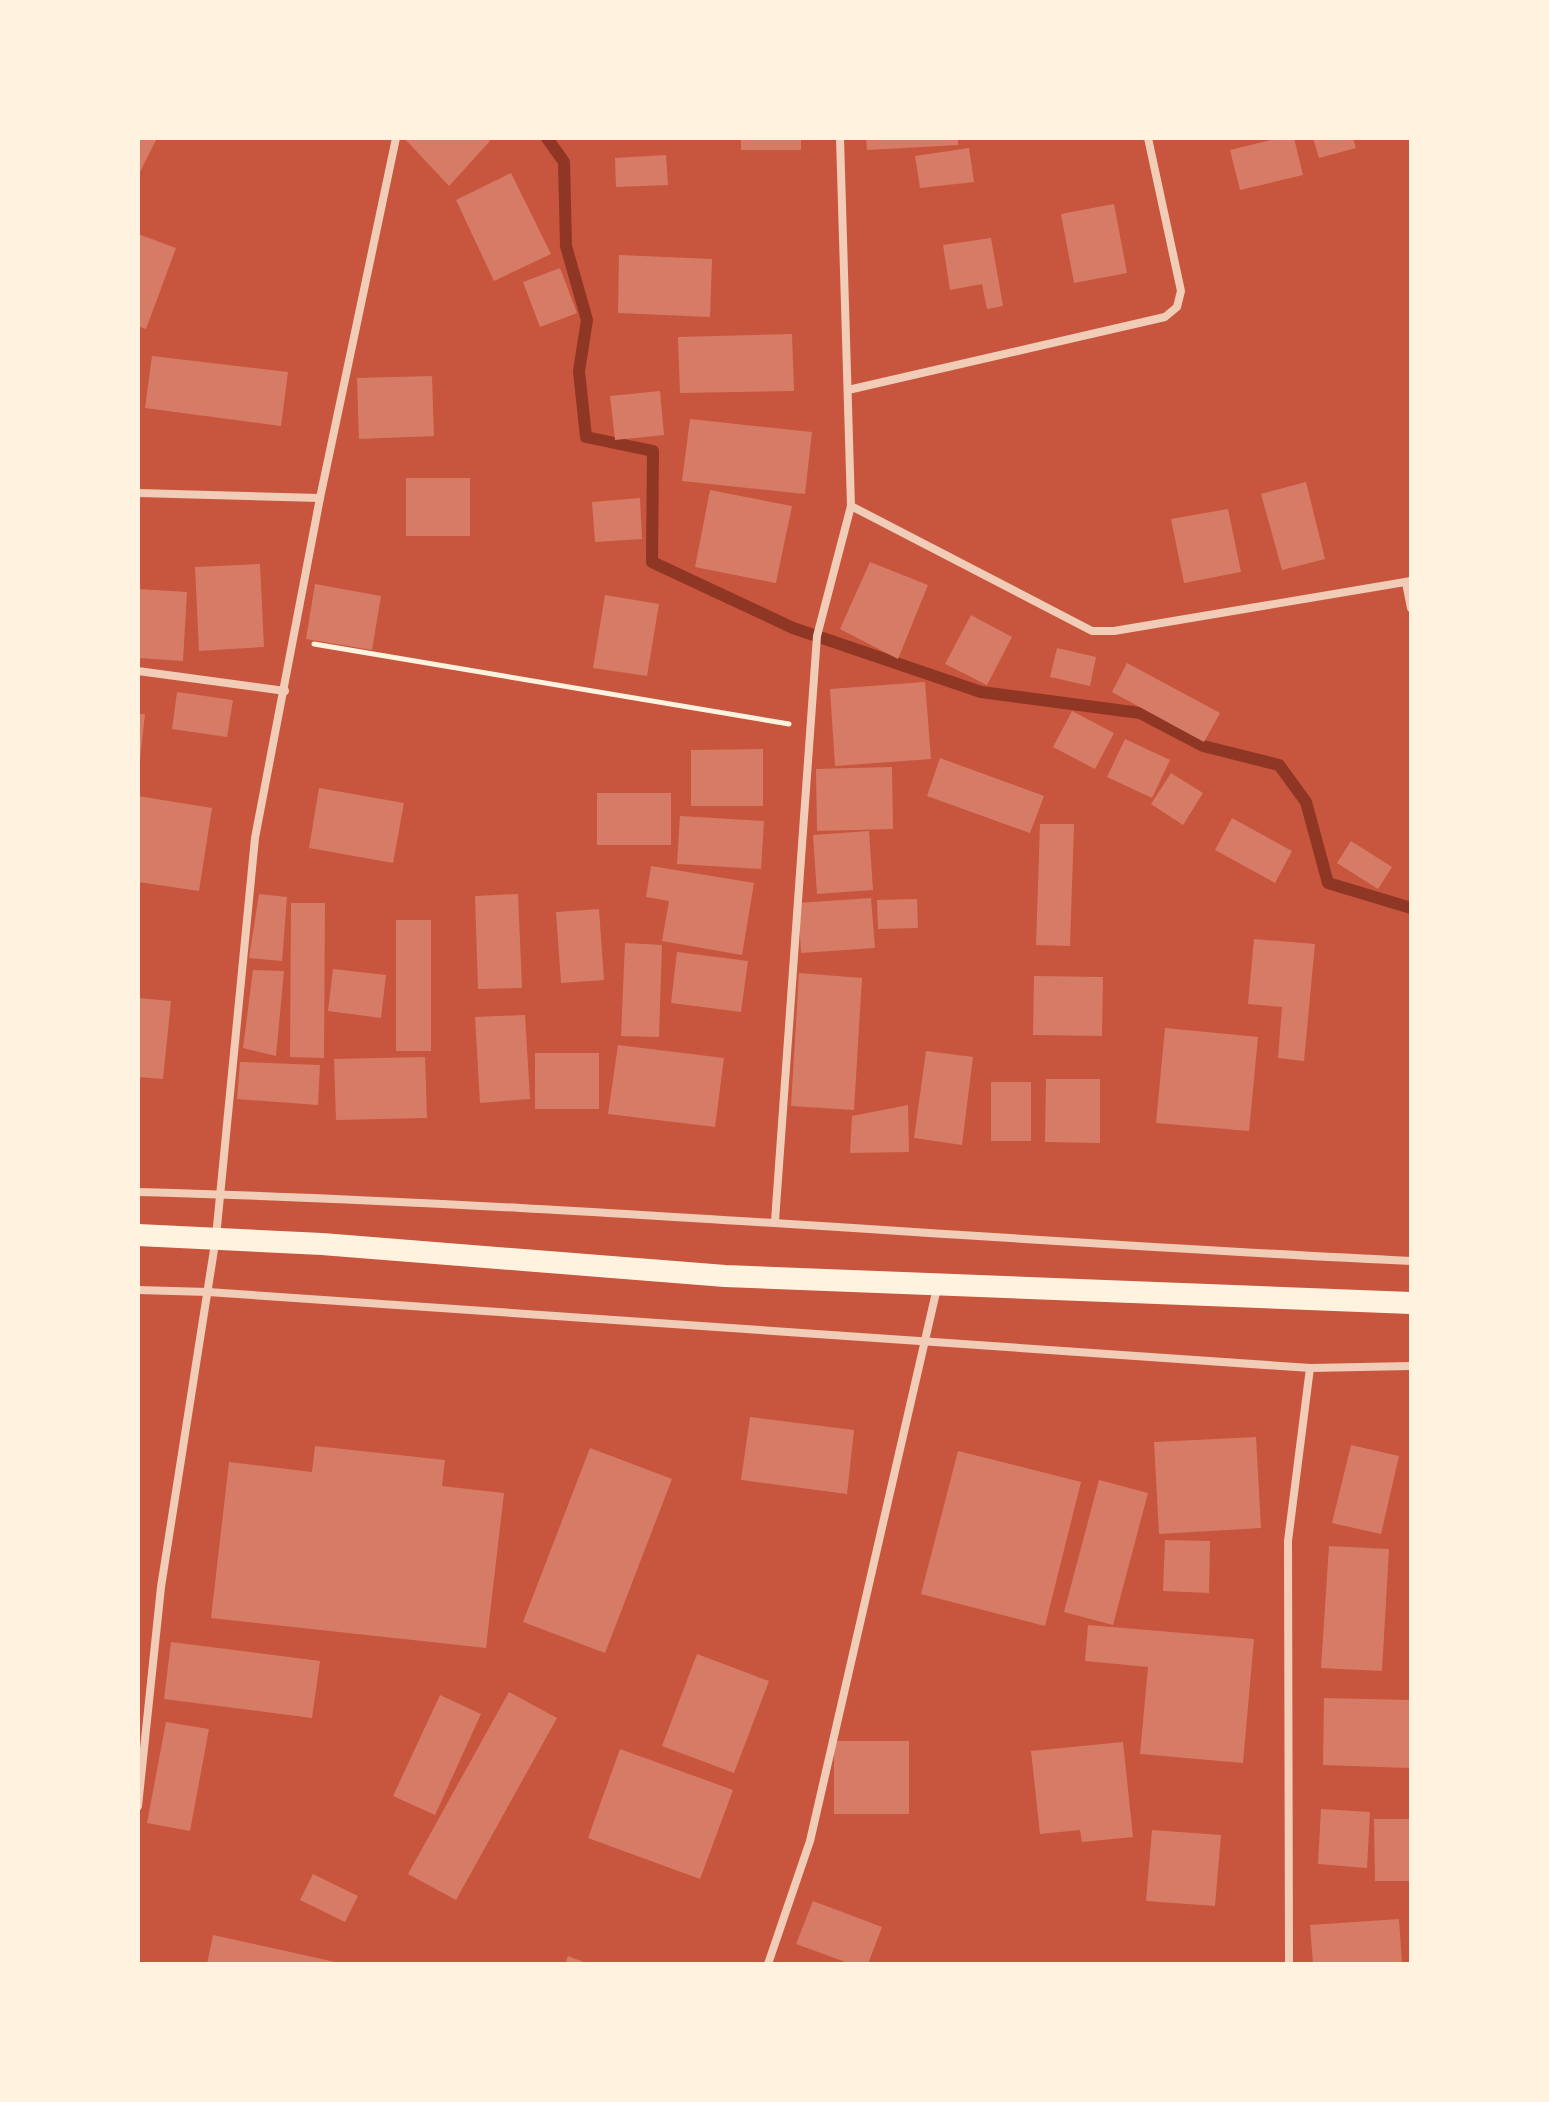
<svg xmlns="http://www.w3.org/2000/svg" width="1549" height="2102" viewBox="0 0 1549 2102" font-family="'Zilla Slab',serif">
<rect width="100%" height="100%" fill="#c8553d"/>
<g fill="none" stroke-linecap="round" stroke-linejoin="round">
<polyline stroke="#8f3625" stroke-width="12" points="547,138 564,162 566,246 587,320 579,371 586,437 653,451 652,562 793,628 981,692 1140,713 1203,746 1279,765 1306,802 1328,883 1411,908"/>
</g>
<g fill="#d67c66">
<polygon points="138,138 157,138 138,176"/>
<polygon points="404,138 486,138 490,141 449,186"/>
<rect x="741" y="138" width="60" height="12"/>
<polygon points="866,138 958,138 958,145 867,150"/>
<polygon points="1279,138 1294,138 1303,175 1240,190 1230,150"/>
<polygon points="1313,138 1353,138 1356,148 1319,158"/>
<polygon points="969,148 974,182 920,188 915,156"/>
<polygon points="666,155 668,185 616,187 615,158"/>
<polygon points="511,173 551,254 494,281 456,200"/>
<polygon points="1114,204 1127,273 1074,283 1061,214"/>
<polygon points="138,234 176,248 146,329 138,326"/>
<polygon points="991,238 1003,306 987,309 982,284 950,290 943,245"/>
<polygon points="619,255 712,259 710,317 618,313"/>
<polygon points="560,268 577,313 540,327 523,282"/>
<polygon points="792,334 794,391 680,393 678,337"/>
<polygon points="152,356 288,372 281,426 145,408"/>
<polygon points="432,376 434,436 359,439 357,378"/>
<polygon points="660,391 664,435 615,440 610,396"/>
<polygon points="690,419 812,432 805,494 682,481"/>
<rect x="406" y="478" width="64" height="58"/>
<polygon points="1306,482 1325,559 1282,570 1261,494"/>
<polygon points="710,490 792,506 776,583 695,567"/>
<polygon points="640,498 642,539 595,542 592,502"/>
<polygon points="1228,509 1241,572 1184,583 1171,519"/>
<polygon points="870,562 928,585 898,659 840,629"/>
<polygon points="260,564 264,647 199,651 195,567"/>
<polygon points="315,584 381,596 372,650 306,639"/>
<polygon points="138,589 187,592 183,661 138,658"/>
<polygon points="605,595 659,604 647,676 593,668"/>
<polygon points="971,615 1012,637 987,685 945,664"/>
<polygon points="1057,648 1096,657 1090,686 1050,677"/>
<polygon points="1127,663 1220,713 1204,742 1112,692"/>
<polygon points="925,682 931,759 835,766 830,689"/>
<polygon points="177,692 233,700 227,737 172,729"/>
<polygon points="1072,711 1114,733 1095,769 1053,747"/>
<polygon points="138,714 145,714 140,760 138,760"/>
<polygon points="1125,739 1170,760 1152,798 1107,777"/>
<polygon points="763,749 763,806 691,806 691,750"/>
<polygon points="940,758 1044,796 1030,833 927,796"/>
<polygon points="892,767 893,829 817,831 816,769"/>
<polygon points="1171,773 1203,793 1183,825 1151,804"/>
<polygon points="319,788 404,803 393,863 309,848"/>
<rect x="597" y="793" width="74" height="52"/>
<polygon points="138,796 212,808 199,891 138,882"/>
<polygon points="680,816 764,821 761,869 677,864"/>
<polygon points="1232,818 1292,851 1275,883 1215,850"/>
<polygon points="1040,824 1074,824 1070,946 1036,945"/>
<polygon points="869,831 873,890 817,894 813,835"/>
<polygon points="1351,841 1392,867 1378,889 1337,863"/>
<polygon points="651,866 754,883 742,955 662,941 669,901 646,897"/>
<polygon points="259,894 287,897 282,961 249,958"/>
<polygon points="518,894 522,988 478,989 475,896"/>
<polygon points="871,898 875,948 801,953 798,903"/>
<polygon points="917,899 918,928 878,929 877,900"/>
<polygon points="291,903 325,903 324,1058 290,1057"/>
<polygon points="599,909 604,980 561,983 556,912"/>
<rect x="396" y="920" width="35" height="131"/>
<polygon points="1254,939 1315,944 1304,1061 1278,1058 1282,1007 1248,1004"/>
<polygon points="625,943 662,945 659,1037 621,1036"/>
<polygon points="677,952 748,961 741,1012 671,1003"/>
<polygon points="333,969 386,975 381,1018 328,1011"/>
<polygon points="253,970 284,971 276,1056 243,1048"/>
<polygon points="799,973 862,978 854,1110 791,1106"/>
<polygon points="1034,976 1103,977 1102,1036 1033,1035"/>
<polygon points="138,998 171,1001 163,1079 138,1077"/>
<polygon points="525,1015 530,1099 480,1103 475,1017"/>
<polygon points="1165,1028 1258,1037 1249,1131 1156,1123"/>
<polygon points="618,1045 724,1058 715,1127 608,1114"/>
<polygon points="926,1051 973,1057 962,1145 914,1138"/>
<rect x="535" y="1053" width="64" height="56"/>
<polygon points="425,1057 427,1118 336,1120 334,1059"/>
<polygon points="240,1062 320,1065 318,1105 237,1099"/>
<polygon points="1046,1079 1100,1079 1100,1143 1045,1142"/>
<rect x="991" y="1082" width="40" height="59"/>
<polygon points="908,1105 909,1152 850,1153 852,1116"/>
<polygon points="750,1417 854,1430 847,1494 741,1480"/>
<polygon points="1256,1437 1261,1528 1159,1534 1154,1442"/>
<polygon points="1351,1445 1399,1456 1381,1534 1332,1523"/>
<polygon points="315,1446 445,1460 442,1486 504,1493 486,1648 211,1618 229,1462 312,1472"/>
<polygon points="590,1448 672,1479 605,1653 523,1622"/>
<polygon points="958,1451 1081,1482 1045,1626 921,1594"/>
<polygon points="1099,1480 1148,1493 1113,1625 1064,1612"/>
<polygon points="1165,1540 1210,1541 1209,1593 1163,1591"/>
<polygon points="1329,1546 1389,1549 1382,1671 1321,1668"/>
<polygon points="1088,1625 1254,1639 1243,1763 1140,1754 1148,1667 1085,1661"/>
<polygon points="171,1642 320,1661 312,1718 164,1699"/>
<polygon points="697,1654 769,1681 734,1773 662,1746"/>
<polygon points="509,1692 557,1718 456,1900 408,1874"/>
<polygon points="440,1695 481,1714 435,1815 393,1796"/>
<polygon points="1324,1698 1411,1700 1409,1768 1323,1765"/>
<polygon points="166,1722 209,1729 190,1831 147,1823"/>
<rect x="834" y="1741" width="75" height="73"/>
<polygon points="1123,1742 1133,1837 1082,1842 1080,1830 1040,1834 1031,1751"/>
<polygon points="620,1749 733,1790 700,1879 588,1838"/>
<polygon points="1321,1809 1370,1812 1367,1868 1318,1864"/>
<polygon points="1374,1819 1411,1819 1411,1881 1375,1881"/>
<polygon points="1152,1830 1221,1835 1215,1906 1146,1901"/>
<polygon points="313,1874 358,1896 345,1922 300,1900"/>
<polygon points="813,1901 882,1927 868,1964 851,1964 796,1944"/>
<polygon points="1399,1919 1402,1964 1313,1964 1310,1925"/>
<polygon points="213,1935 340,1963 340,1964 207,1964"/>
<polygon points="568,1956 589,1964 565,1964"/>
</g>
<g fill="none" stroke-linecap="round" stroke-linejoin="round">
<polyline stroke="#fff3e0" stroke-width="5" points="314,644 789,724"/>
<g stroke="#f1ccb7" stroke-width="8">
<polyline points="848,390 1165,317 1177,307 1181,291 1148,138"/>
<polyline points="138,493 320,498"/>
<polyline points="851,506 1092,631 1114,631 1411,581"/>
<polyline points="1406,583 1411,608"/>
<polyline points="138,671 285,691"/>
<path d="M 138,1192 C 563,1203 987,1241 1411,1261"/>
<polyline points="775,1221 817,636 851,506 840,138"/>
<polyline points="138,1290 208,1292 1310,1368 1411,1366"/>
<polyline points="138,1806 161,1587 216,1237 255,838 320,498 396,138"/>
<polyline points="768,1964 810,1841 937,1288"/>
<polyline points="1289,1964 1288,1541 1310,1368"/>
</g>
<polyline stroke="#fff3e0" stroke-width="22" points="138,1235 322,1244 725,1276 1411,1303"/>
</g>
<rect width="1549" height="2102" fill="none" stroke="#fff3e0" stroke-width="280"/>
</svg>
